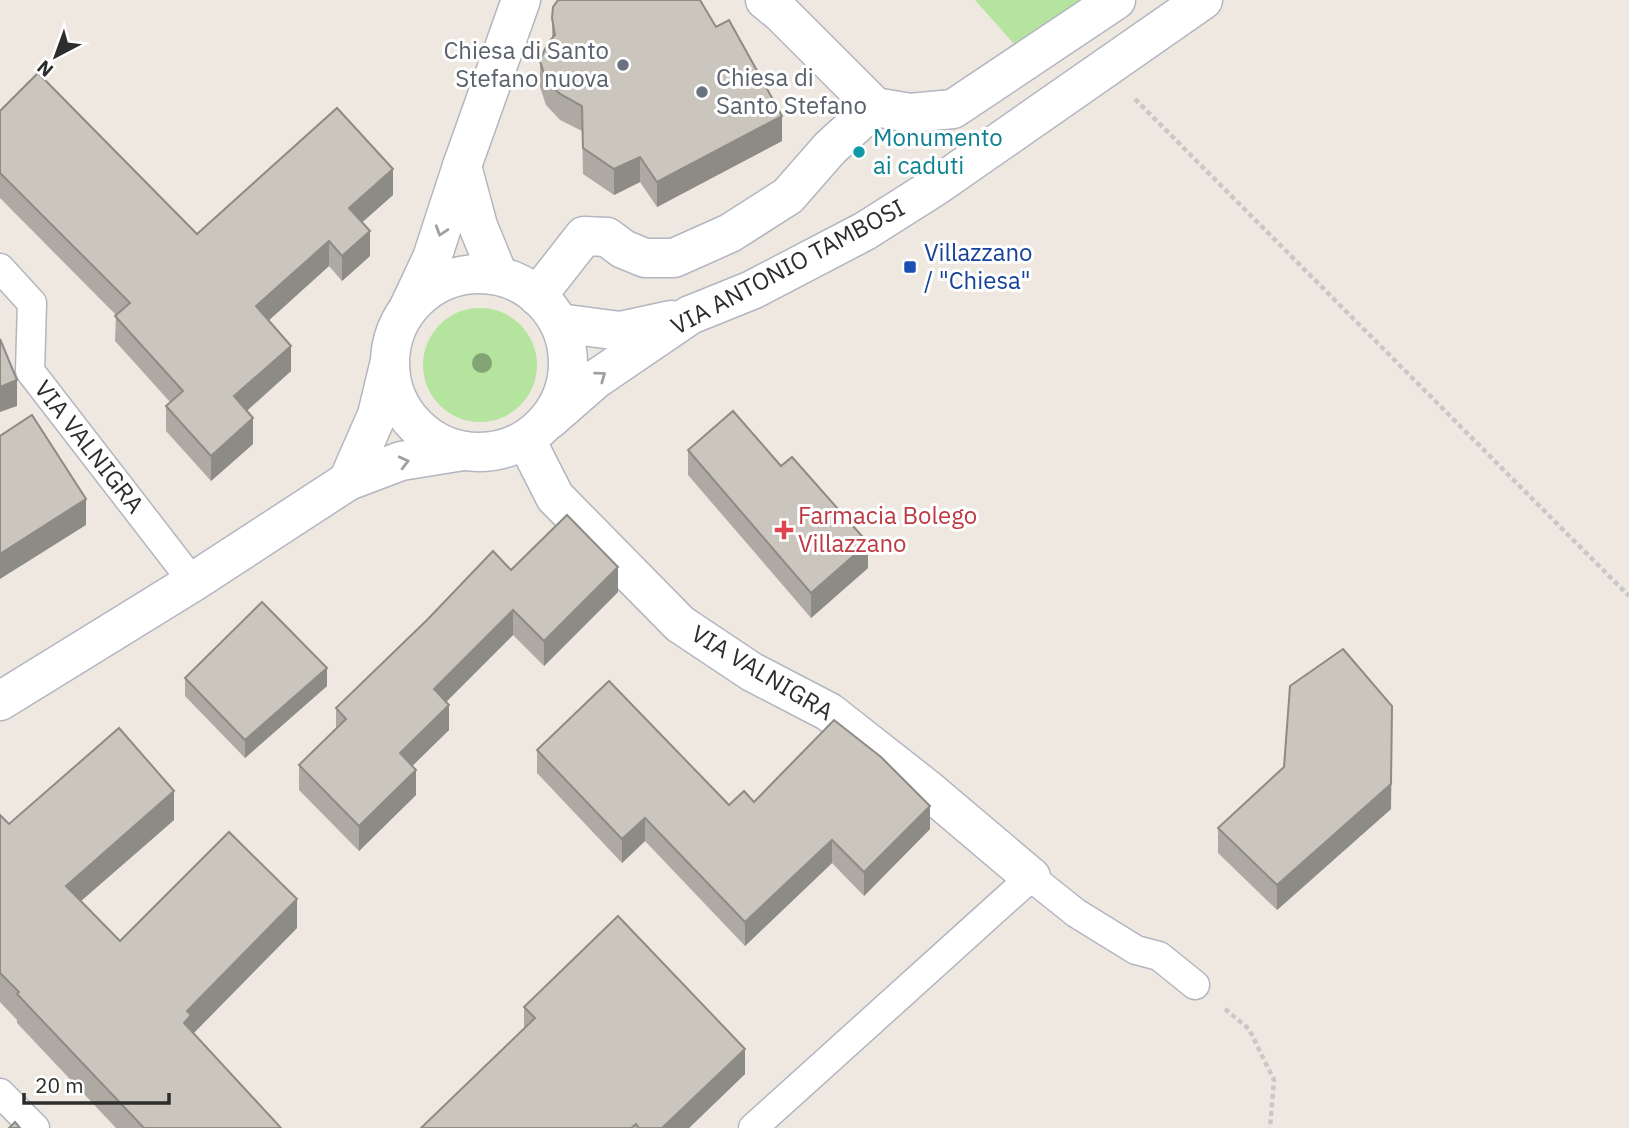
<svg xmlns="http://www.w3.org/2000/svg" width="1629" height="1128" viewBox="0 0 1629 1128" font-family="'IBM Plex Sans',sans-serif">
<rect width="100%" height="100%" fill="#eee8e0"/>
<g fill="#b4e49d">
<polygon points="975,0 1084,0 1014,44"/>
<circle cx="480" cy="365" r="57"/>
</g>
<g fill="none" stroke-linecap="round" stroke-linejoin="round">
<g stroke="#b3b6c0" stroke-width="31">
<g id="service">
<polyline points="0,268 32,303 30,371 193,582"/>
<polyline points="0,1093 35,1128"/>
<polyline points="753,1128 1031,877 1076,913 1136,950 1159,956 1195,985"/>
</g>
</g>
<g stroke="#b3b6c0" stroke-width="41">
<g id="pedestrian">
<polyline points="765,0 781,13 875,107 910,113 953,109 1116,0"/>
<polyline points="537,296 584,236 607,237 623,249 645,258 674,258 730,233 788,196 830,148 875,107"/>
</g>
</g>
<g stroke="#b3b6c0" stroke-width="41">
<g id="minor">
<polyline points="462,166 478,226 498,275"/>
<polyline points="408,309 432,258 462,166 521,0"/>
<polyline points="526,440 555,497 680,624 752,672 829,712 927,789 1031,877"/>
</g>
</g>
<g stroke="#b3b6c0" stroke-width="41">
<g id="secondary">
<circle cx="479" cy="363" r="89"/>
<polyline points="559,323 620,331 671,320"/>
<polyline points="549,420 596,379 690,315 752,290 865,231 936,186 1203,0"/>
<polyline points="348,481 377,415 389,365"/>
<polyline points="0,701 193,582 348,481 401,461 463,451"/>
</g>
</g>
<g stroke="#c8c8c8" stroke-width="4.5" stroke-dasharray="5 3.5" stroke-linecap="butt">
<polyline points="1135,99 1629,596"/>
<polyline points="1225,1009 1249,1029 1274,1080 1270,1128"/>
</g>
<use href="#service" stroke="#fff" stroke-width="28"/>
<use href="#pedestrian" stroke="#fff" stroke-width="38"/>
<use href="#minor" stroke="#fff" stroke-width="38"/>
<use href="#secondary" stroke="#fff" stroke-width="38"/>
</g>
<circle fill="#83a474" cx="482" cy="363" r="10"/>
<g fill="#aeaaa3">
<polygon points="552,18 782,141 657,207 640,182 614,195 583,174 582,131 560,120 546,105 540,87 540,61 552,38"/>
<polygon points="0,111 197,234 393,195 362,222 370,256 342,281 329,266 269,320 291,371 247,411 253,444 211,481 166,431 166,406 170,402 115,341 116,315 0,198"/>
<polygon points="688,450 781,466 868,568 811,618 688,475"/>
<polygon points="511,570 618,592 544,666 513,635 446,702 449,730 412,766 416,795 359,851 299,790 299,765 336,728 336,708"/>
<polygon points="185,678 327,686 245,758 185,696"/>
<polygon points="537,750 729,805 754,802 930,829 864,896 832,863 745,946 645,841 622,863 537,773"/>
<polygon points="1284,767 1391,809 1277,910 1218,853 1218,828"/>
<polygon points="0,815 9,824 174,820 81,901 120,941 297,928 193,1033 281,1128 116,1128 17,1023 17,1020 0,1002"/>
<polygon points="524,1007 745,1074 689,1128 421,1128 524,1029"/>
</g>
<g fill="#8d8b85">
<polygon points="782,116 782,141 657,207 657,182"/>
<polygon points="640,157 640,182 614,195 614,169"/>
<polygon points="393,169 393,195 349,234 349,208"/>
<polygon points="370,231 370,256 342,281 342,256"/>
<polygon points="329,241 329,266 256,332 256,306"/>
<polygon points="291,346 291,371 234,422 234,396"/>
<polygon points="17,380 17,406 0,412 0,387"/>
<polygon points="253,418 253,444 211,481 211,456"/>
<polygon points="86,499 86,525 0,579 0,554"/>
<polygon points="868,543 868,568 811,618 811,593"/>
<polygon points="618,567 618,592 544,666 544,641"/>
<polygon points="513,610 513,635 434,714 434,689"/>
<polygon points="327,668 327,686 245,758 245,740"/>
<polygon points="449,705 449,730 400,778 400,753"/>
<polygon points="1392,731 1391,809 1277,910 1277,885"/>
<polygon points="416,770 416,795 359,851 359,826"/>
<polygon points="174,791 174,820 66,914 66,886"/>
<polygon points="930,806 930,829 864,896 864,872"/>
<polygon points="645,818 645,841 622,863 622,839"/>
<polygon points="832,840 832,863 745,946 745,922"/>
<polygon points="297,899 297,928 191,1036 184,1023 187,1011"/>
<polygon points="745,1049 745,1074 689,1128 662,1128"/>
</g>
<g fill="#cac6be" stroke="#8d8b85" stroke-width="2">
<polygon points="558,0 700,0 716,27 729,20 782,116 657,182 640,157 614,169 583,148 582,106 560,94 546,80 540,61 547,44 555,35 552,18 553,7"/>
<polygon points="38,73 197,234 337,108 393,169 349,208 370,231 342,256 329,241 256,306 291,346 234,396 253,418 211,456 166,406 183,391 115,316 130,303 0,173 0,111"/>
<polygon points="0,339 17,380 0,387"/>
<polygon points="733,411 781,466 792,457 868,543 811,593 688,450"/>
<polygon points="32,415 86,499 0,554 0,436"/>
<polygon points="567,515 618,567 544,641 513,610 434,689 449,705 400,753 416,770 359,826 299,765 346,719 336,708 428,619 493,551 511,570"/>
<polygon points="262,602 327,668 245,740 185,678"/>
<polygon points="1343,649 1392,706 1391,784 1277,885 1218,828 1284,767 1290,686"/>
<polygon points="609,681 729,805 744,791 754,802 834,720 881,757 930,806 864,872 832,840 745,922 645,818 622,839 537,750"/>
<polygon points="119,728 174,791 66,886 120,941 229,832 297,899 187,1011 191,1015 184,1023 281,1128 144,1128 17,994 19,992 0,973 0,815 9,824"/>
<polygon points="618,916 745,1049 662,1128 639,1128 636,1124 631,1128 421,1128 535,1018 524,1007"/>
<polygon points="15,1122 20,1128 9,1128"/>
</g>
<defs><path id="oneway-chevron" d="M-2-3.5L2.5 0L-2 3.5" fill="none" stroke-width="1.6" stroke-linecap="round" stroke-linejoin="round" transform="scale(1.75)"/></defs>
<g stroke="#a0a0a0">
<use href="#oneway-chevron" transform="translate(441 231) rotate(108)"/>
<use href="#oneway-chevron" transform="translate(601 376) rotate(-36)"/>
<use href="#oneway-chevron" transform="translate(404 462) rotate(-14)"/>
</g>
<g fill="#6b7280" stroke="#fff" stroke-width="2.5">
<circle cx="623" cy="65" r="7"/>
<circle cx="702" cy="92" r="7"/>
</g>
<circle fill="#0f9aa8" stroke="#fff" stroke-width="2.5" cx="859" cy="152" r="7"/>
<rect fill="#1a4fb4" stroke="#fff" stroke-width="2.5" x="903" y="260" width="14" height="14" rx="3.5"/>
<path fill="#e0444e" stroke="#fff" stroke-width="2.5" d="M780.5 519.5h7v7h7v7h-7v7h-7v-7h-7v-7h7z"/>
<g text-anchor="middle" stroke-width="6" stroke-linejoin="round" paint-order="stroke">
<g font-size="24" fill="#5b616d" stroke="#fff" text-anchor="end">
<text x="609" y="59">Chiesa di Santo<tspan x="609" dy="28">Stefano nuova</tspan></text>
<text x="716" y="86" text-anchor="start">Chiesa di<tspan x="716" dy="28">Santo Stefano</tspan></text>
</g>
<g font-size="24" fill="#0d838f" stroke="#fff" text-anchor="start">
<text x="873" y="146">Monumento<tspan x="873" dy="28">ai caduti</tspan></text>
</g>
<g font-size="24" fill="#164399" stroke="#fff" text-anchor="start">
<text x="924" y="261">Villazzano<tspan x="924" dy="28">/ "Chiesa"</tspan></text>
</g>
<g font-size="24" fill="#2d2d2d" stroke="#fff">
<text transform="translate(788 267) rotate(-28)" y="8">VIA ANTONIO TAMBOSI</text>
<text transform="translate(89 447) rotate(52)" y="8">VIA VALNIGRA</text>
<text transform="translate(762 673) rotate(31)" y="8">VIA VALNIGRA</text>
</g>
<g font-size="24" fill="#be3a42" stroke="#fff" text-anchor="start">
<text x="798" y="524">Farmacia Bolego<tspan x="798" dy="28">Villazzano</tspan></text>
</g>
</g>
<g transform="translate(56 56) rotate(221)" stroke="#ffffff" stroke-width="5" paint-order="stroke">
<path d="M0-5L12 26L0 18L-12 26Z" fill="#2d2d2d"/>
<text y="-10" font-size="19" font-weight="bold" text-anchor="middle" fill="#2d2d2d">N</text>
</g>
<path d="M24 1093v10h145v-10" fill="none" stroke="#2d2d2d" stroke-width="3.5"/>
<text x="35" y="1093" font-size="21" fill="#2d2d2d" stroke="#ffffff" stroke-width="5" paint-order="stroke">20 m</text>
</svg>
